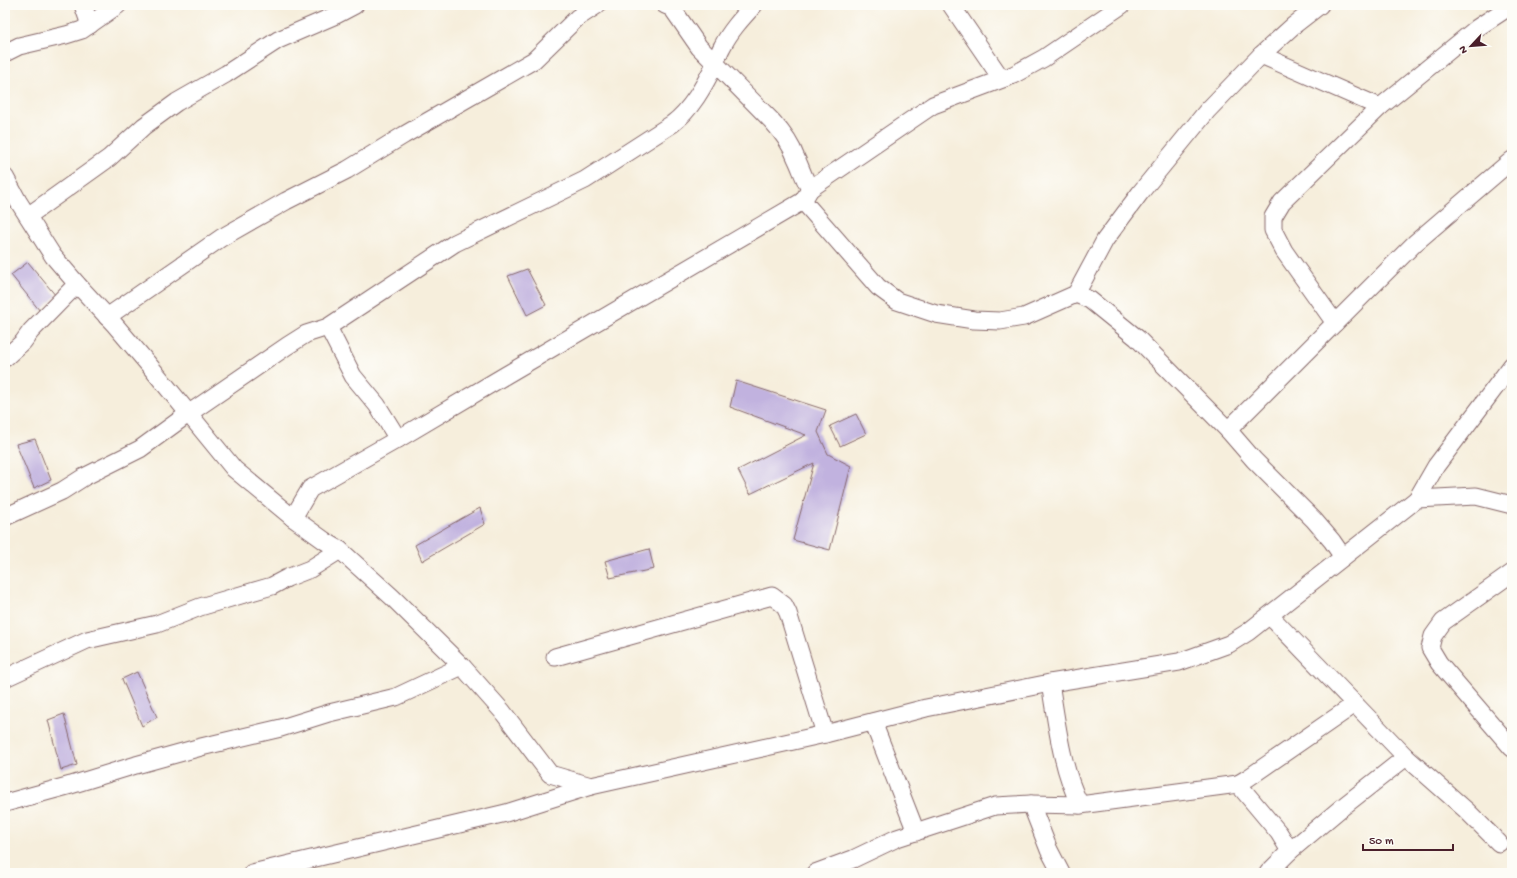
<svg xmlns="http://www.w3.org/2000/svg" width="1517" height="878" viewBox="0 0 1517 878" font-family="'Gochi Hand',sans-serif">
<rect width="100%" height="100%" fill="#fdfcf7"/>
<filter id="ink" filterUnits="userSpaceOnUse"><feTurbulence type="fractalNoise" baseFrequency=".025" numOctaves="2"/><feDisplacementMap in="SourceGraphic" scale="8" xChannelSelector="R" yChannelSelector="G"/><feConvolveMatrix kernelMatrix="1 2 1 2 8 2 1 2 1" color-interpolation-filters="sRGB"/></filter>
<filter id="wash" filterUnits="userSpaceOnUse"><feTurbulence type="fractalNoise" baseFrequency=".012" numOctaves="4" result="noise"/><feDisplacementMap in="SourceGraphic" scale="16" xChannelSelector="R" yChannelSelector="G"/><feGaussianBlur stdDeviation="0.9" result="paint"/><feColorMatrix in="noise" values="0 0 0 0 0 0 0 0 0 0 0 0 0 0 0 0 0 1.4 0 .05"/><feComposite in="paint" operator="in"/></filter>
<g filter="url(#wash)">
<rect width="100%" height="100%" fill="#f6eedc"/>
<g id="blocks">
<g fill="#c1b2df">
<polygon points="28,262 56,296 40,311 11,275"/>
<polygon points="527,269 546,305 527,315 508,276"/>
<polygon points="736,381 826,410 818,432 828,454 851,466 830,550 793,540 814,463 750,494 738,470 806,435 730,407"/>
<polygon points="856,414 866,434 840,446 830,426"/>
<polygon points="35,439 51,480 34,488 16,444"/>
<polygon points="480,508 485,524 422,561 415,545"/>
<polygon points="649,549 654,569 610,578 605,561"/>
<polygon points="137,672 157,717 142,726 122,679"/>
<polygon points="64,714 77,765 61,770 48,720"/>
</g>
</g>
</g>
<g filter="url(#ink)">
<use href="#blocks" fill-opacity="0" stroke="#866769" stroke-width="1"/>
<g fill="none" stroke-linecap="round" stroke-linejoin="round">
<g stroke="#866769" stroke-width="19">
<g id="minor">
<polyline points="83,5 90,25"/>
<polyline points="951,5 1001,78"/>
<polyline points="5,53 19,46 66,35 82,30 118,5"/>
<polyline points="1261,55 1380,107"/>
<polyline points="5,177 18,201 53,256 77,284 115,325 149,365 234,469 293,518"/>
<polyline points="810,189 933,105 1013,75 1044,58 1122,5"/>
<polyline points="803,201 878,287 897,301 936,314 974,320 1000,321 1024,317 1076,294 1105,240 1140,193 1207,111 1261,55 1293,26 1320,5"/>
<polyline points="28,216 109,158 144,126 177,102 226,74 278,40 336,15 355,5"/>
<polyline points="1076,294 1090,300 1137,338 1228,430 1254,460 1314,520 1332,541 1343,557"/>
<polyline points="107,317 221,238 286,201 347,170 404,135 534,60 577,18 597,5"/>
<polyline points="1335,323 1284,251 1273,230 1273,217 1282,202 1380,107 1477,28 1512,5"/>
<path d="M 328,327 L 455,243 L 585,180 L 672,124 C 691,110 704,86 715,64 C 717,59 719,52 722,47 C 730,31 742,18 754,5"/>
<polyline points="5,358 23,342 31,331 77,284"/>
<polyline points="1228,430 1415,243 1512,160"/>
<polyline points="1417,499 1436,466 1512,365"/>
<polyline points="5,517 62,491 84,477 140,449 188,414 287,346 306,334 328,327 353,376 377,405 398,439"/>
<polyline points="1512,573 1443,622 1433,636 1430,648 1439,663 1512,748"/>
<polyline points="1270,616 1406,757 1466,810 1499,843"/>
<polyline points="555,657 772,596 784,605 788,613 825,734"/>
<polyline points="5,678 87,640 157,624 200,607 272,586 287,578 310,569 340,550"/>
<path d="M 1050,683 C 1057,724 1061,767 1080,805"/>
<polyline points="873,722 916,832"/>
<polyline points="1238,784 1248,778 1355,704"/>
<path d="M 591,786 L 550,774 L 502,711 L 462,666 L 392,597 L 340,550 L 325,541 L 293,518 L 310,489 L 398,439 L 506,375 L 803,201 L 810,189 C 804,179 801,168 796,158 C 791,144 782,132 772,121 L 699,47 L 672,8 L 665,5"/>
<polyline points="5,803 71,785 136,765 201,747 281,728 329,713 396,697 462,666"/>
<polyline points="1031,804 1049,850 1061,873"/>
<polyline points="252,873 506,813 591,786 825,734 926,708 1050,683 1179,662 1229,644 1248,632 1417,499 1476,496 1512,505"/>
<polyline points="815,873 853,859 897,838 995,806 1031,804 1080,805 1238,784 1279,833 1290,851 1340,809 1406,757"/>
<polyline points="1268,873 1290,851"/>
</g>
</g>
<use href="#minor" stroke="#fff" stroke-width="17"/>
</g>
</g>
<rect width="1517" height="878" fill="none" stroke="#fdfcf7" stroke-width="20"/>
<g transform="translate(1471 46) rotate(244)" stroke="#fdfcf7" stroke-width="3" paint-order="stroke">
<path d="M0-3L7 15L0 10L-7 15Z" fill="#4a1f2b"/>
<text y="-6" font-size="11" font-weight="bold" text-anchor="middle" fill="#4a1f2b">N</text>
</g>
<path d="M1363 844v6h90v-6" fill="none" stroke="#4a1f2b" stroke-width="2"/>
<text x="1369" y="844" font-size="12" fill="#4a1f2b" stroke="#fdfcf7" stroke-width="3" paint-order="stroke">50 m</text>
</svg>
